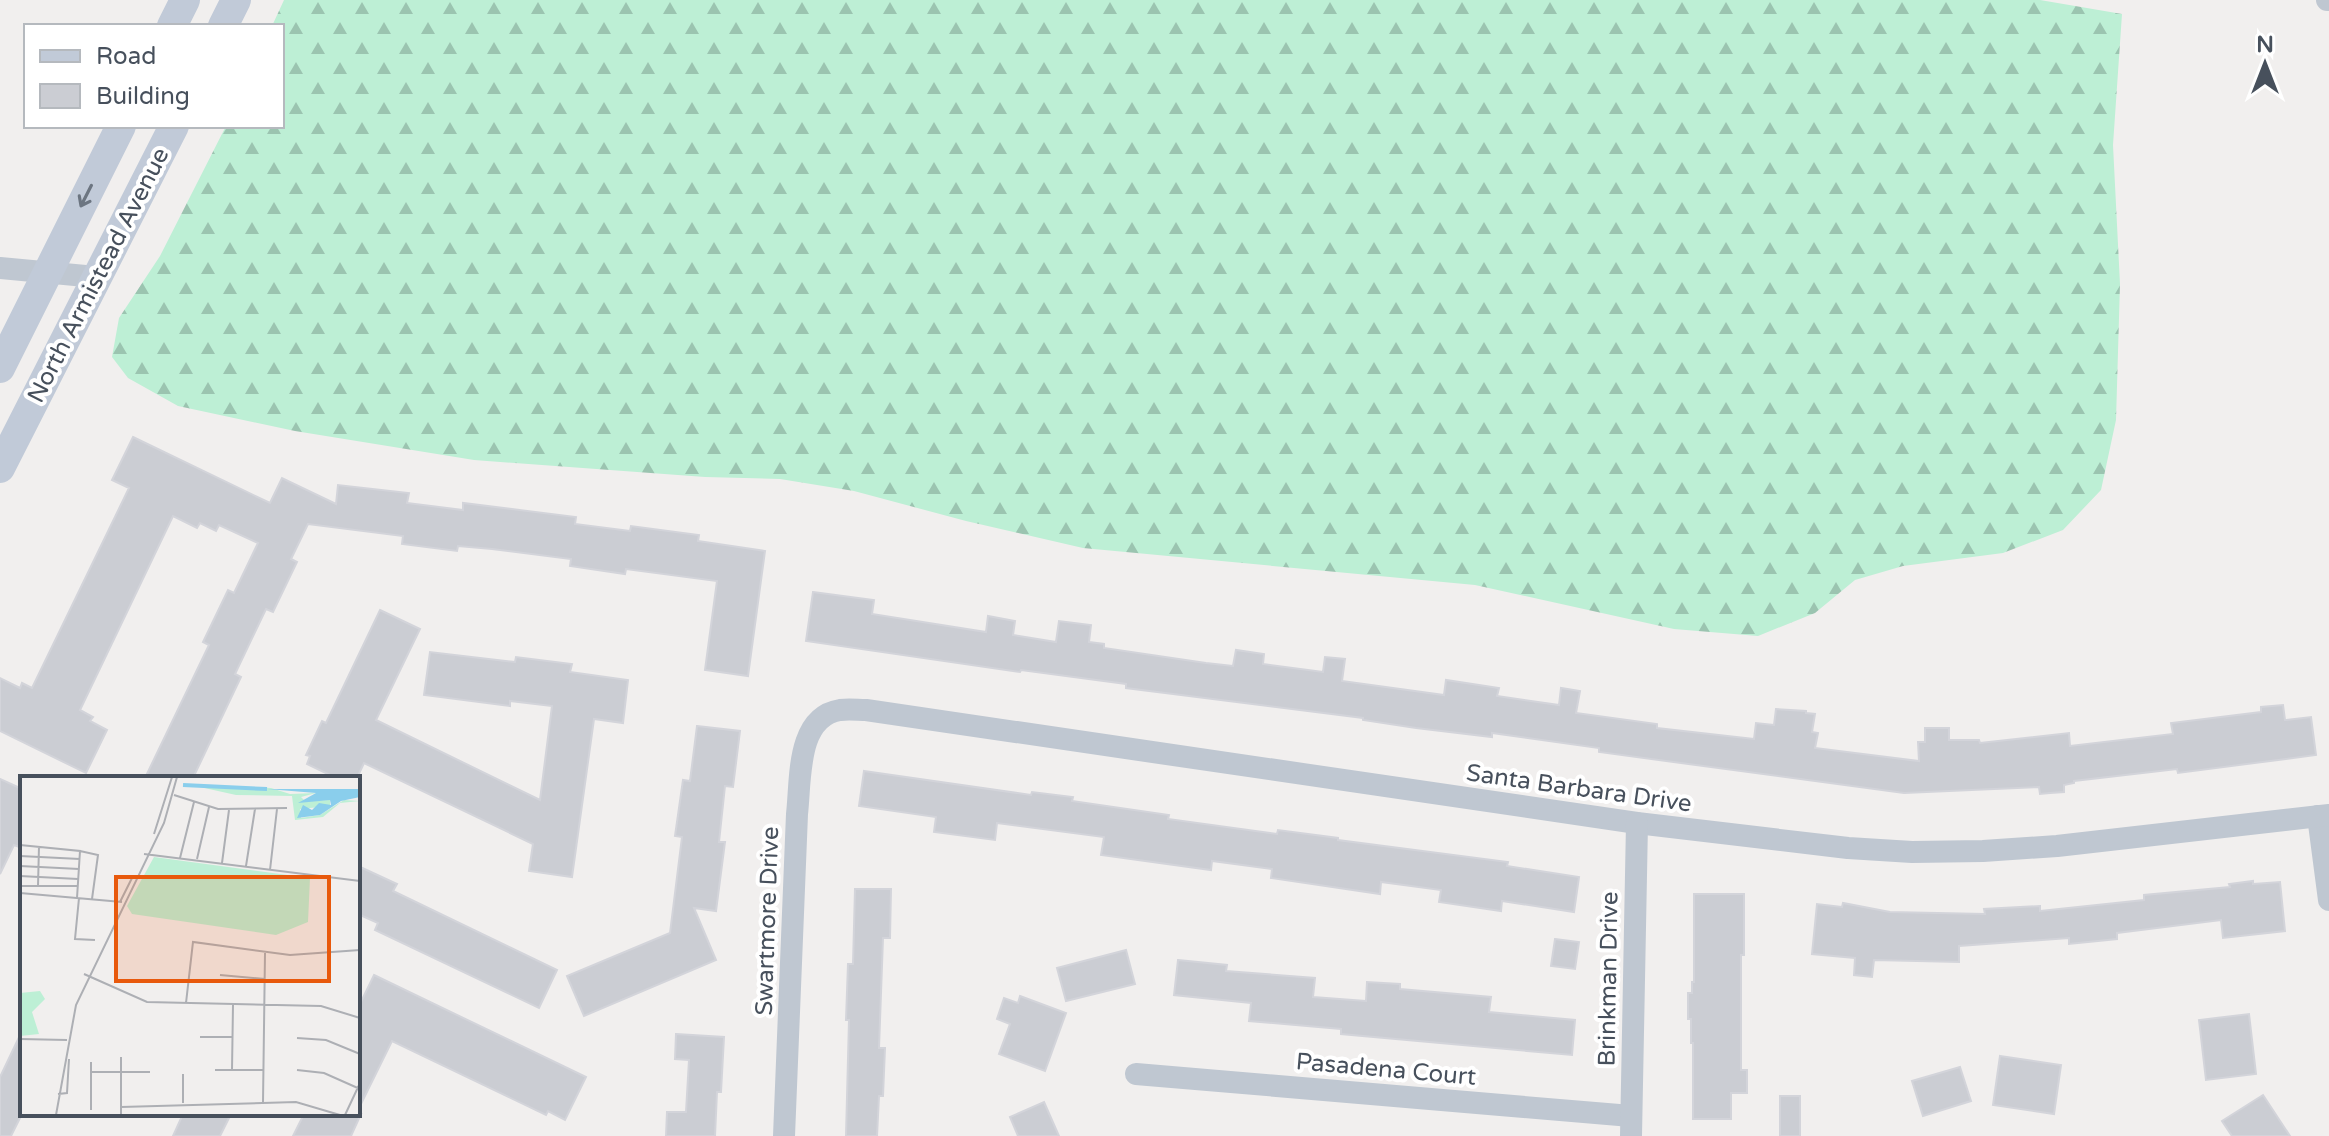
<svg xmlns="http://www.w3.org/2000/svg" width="2329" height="1136" viewBox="0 0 2329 1136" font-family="'Varela Round',sans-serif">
<defs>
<pattern id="forest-firs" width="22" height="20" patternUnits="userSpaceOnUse" patternTransform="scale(2)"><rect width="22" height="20" fill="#bdefd5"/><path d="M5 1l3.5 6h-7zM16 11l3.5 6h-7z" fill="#9bc4b0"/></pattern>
</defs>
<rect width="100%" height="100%" fill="#f1efee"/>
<polygon fill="url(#forest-firs)" points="284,0 2040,0 2122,14 2113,145 2120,284 2116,420 2101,490 2063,530 2003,553 1903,566 1855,580 1815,613 1758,636 1674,629 1475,585 1083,548 966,521 854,491 780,479 705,477 474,460 295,431 178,406 128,378 112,357 119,318 160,256 226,126 282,126 282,26 272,26"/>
<g fill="#cbcdd3" stroke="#d3d4da" stroke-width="2">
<polygon points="133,437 270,503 282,478 336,504 338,485 409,493 407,503 463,510 463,503 576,517 575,524 630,531 631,526 699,535 698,541 765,551 748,676 705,670 717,581 626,569 625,574 570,566 571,559 492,549 458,546 457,551 402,544 403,536 308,524 291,559 297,562 273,612 266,609 235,674 241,677 193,778 145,778 209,645 203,642 228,590 234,593 258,543 219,525 216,531 200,523 197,528 173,516 80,710 93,717 90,721 107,730 86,773 0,731 0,678 20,688 22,683 32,688 129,488 112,480"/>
<polygon points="813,592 874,600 872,614 986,632 988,616 1015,621 1013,635 1056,642 1059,621 1091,625 1089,642 1104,644 1104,648 1206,663 1233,666 1236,650 1264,654 1263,664 1323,672 1325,657 1345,659 1342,681 1444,695 1446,680 1499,688 1497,696 1559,705 1561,688 1580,691 1576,713 1657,724 1657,728 1754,739 1756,723 1774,725 1776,709 1806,711 1806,713 1815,714 1812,732 1818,733 1815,748 1919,761 1918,742 1925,742 1925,728 1949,728 1949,740 1979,740 1980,743 2069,733 2070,746 2173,734 2171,723 2261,712 2261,707 2283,705 2285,720 2311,717 2316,755 2178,773 2177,769 2074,781 2074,783 2064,785 2064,792 2050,793 2040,794 2039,787 1904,793 1599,752 1599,748 1492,733 1492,737 1416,728 1363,720 1363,718 1181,695 1126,688 1126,684 1021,670 1020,672 806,641"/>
<polygon points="380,610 420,629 376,720 540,800 552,706 510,701 510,706 424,695 430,652 515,662 516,657 572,664 570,672 628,680 623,723 594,719 572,877 529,871 533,844 364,763 357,778 336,778 307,764 310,756 306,755 322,721 326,723"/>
<polygon points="697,726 740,731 733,787 725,786 719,842 725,842 716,911 694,908 716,960 584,1016 567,976 670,933 682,837 675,836 683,780 690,781"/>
<polygon points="864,771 1031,795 1032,792 1073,797 1072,801 1169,815 1168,819 1277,834 1278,830 1338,838 1338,840 1508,862 1507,866 1579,877 1574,912 1502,901 1501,911 1439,902 1441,890 1381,882 1380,894 1271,878 1272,869 1212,861 1211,870 1101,855 1104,837 997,823 995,840 934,832 936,817 859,806"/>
<polygon points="0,779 22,789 22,848 14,845 0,874"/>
<polygon points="358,866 397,884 393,891 557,970 539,1008 375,930 378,923 358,914"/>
<polygon points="2253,881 2253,884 2280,882 2285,931 2223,938 2221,920 2117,933 2117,939 2069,944 2069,938 1959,946 1959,962 1874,960 1872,977 1854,975 1855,958 1812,954 1817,904 1842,907 1843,903 1890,912 1985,914 1984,909 2040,906 2040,911 2144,900 2144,895 2230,887 2229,884"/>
<polygon points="855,889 891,889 890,938 883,938 879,1048 885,1048 883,1096 879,1096 877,1136 846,1136 849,1020 846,1020 848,964 853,964"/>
<polygon points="1694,894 1744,894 1744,955 1741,955 1741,1070 1747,1070 1747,1093 1731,1093 1731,1119 1693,1119 1693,1043 1691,1043 1691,1019 1688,1019 1688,993 1692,993 1692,982 1694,982"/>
<polygon points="1555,939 1579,942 1575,969 1551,966"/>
<polygon points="1126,950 1135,984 1066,1001 1057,968"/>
<polygon points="1178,960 1227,965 1226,971 1315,978 1313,997 1366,1001 1367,982 1400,984 1400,989 1491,997 1489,1012 1575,1020 1572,1055 1341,1034 1341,1029 1249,1021 1251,1003 1174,995"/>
<polygon points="374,975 586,1077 565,1120 548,1111 546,1115 392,1041 358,1110 358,1008"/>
<polygon points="1020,996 1066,1013 1045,1071 999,1054 1010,1024 997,1019 1004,998 1018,1003"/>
<polygon points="2249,1014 2256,1074 2206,1080 2199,1020"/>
<polygon points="22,1031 22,1114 11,1136 0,1136 0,1077"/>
<polygon points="676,1034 724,1037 721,1092 717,1092 715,1136 666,1136 667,1112 686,1112 689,1060 675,1059"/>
<polygon points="2000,1056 2061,1065 2054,1114 1993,1105"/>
<polygon points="1960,1067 1971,1101 1923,1116 1912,1081"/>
<polygon points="2263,1095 2290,1136 2232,1136 2222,1121"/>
<rect x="1780" y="1096" width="20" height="40"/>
<polygon points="1044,1102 1059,1136 1018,1136 1010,1117"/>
<polygon points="183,1114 231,1114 220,1136 173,1136"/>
<polygon points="304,1114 361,1114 351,1136 293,1136"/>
</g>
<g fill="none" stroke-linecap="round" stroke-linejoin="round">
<g stroke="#bfc7d1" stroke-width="22">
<polyline points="2327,0 2329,0"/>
<polyline points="0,268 96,277"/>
<polyline points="2318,816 2329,900"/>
<polyline points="1136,1074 1631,1116"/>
<path d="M 784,1136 L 797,814 C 801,780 796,717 840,710 C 849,709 858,710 866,710 L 1637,823 L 1848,848 L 1912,852 L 1983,851 L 2057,846 L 2329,815"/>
<polyline points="1631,1136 1637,823"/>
</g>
<g stroke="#c1cad8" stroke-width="30">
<polyline points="172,26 185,0"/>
<polyline points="223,26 236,0"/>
<polyline points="0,368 121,126"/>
<polyline points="0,468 174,126"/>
</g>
</g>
<defs><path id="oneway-shaft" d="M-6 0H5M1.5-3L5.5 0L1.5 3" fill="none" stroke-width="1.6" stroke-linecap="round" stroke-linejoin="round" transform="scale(2)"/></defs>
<use stroke="#6c7581" href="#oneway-shaft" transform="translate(86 196) rotate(117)"/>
<g text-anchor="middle" stroke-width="8" stroke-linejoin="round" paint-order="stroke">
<g font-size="24" fill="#47505c" stroke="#fff">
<text transform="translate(98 275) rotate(-63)" y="8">North Armistead Avenue</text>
<text transform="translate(1579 788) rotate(8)" y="8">Santa Barbara Drive</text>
<text transform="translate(767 921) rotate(-88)" y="8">Swartmore Drive</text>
<text transform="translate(1608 979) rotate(-89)" y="8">Brinkman Drive</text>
<text transform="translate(1386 1069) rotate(5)" y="8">Pasadena Court</text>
</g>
</g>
<g transform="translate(20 776)">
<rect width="340" height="340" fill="#f1efee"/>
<path d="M 134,81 L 290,102 L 288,146 L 256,159 L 112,138 L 107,130 ZM 20,215 L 25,223 L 12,236 L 19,258 L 0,260 L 0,217 Z" fill="#bdefd5"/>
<path d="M 171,9 L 251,12 L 270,18 L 296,17 L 281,21 L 285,25 L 310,24 L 310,30 L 280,33 L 281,42 L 300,39 L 324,24 L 340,25 L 320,27 L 303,41 L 275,44 L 272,20 L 216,19 Z" fill="#bdefd5"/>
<path d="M 247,13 L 340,13 L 340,21 L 321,25 L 300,39 L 277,42 L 283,29 L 292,34 L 299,27 L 311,29 L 310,24 L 278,27 L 296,17 Z" fill="#8aceec"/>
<path fill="none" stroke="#8aceec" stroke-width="4" d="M 163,9 L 247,13"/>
<path fill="none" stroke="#adafb4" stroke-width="2" d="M 154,19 L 198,33 L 267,32M 134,58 L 152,1M 0,69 L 60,75 L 57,122M 60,75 L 78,79 L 72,123M 124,78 L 340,105M 0,80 L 60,83M 160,82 L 174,26M 177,83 L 189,31M 202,87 L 209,34M 0,90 L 59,93M 226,90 L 235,33M 250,94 L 257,33M 0,100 L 58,103M 0,110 L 58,110M 18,110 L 19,70M 0,117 L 102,126M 59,122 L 55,163 L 75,164M 100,126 L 113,100M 64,198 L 127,226 L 301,230 L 340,242M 200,199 L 245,203M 166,227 L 173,166 L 270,179 L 340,174M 180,261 L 212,261M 277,262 L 306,264 L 340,278M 0,263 L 47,264M 195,294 L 244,294M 212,294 L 213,229M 277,294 L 304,297 L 340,313M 71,296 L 130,296M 163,298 L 163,327M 38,318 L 47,317 L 49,283M 243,326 L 245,177M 101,331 L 276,326 L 320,339M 71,334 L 71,286M 36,339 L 56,229 L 144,47 L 157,1M 101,339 L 101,281M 325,339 L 340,307"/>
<path fill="#e8590c" fill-opacity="0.15" stroke="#e8590c" stroke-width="4" d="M 96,101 L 309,101 L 309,205 L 96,205 Z"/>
<rect width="340" height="340" fill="none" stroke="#47505c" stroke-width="4"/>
</g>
<rect x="24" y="24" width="260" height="104" fill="#ffffff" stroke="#b5b9be" stroke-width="2"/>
<rect x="40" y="50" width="40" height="12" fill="#c1cad8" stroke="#b5b9be" stroke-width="2"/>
<text x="96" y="64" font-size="24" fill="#47505c">Road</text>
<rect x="40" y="84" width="40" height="24" fill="#cbcdd3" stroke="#b5b9be" stroke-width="2"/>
<text x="96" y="104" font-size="24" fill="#47505c">Building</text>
<g transform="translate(2265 64)" stroke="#ffffff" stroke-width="6" paint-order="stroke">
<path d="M0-6L14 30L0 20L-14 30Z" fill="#47505c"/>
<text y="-12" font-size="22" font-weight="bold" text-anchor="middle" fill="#47505c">N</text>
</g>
</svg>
